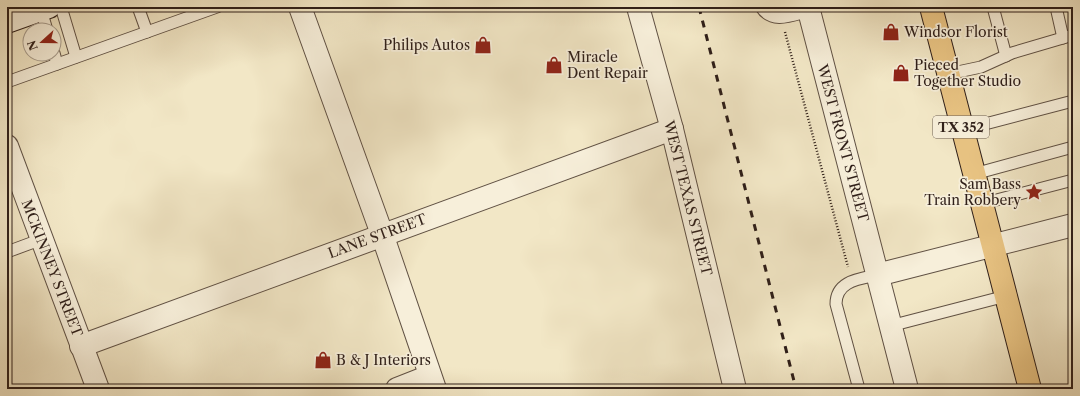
<svg xmlns="http://www.w3.org/2000/svg" width="1080" height="396" viewBox="0 0 1080 396" font-family="'Libre Caslon Text',serif">
<rect width="100%" height="100%" fill="#f2e7c6"/>
<filter id="stains"><feTurbulence type="fractalNoise" baseFrequency=".005" numOctaves="4"/><feColorMatrix values="0 0 0 0 .2 0 0 0 0 .09 0 0 0 0 .02 0 0 0 .5 -.17"/></filter>
<radialGradient id="worn" r=".72"><stop offset=".6" stop-color="#630" stop-opacity="0"/><stop offset="1" stop-color="#630" stop-opacity=".3"/></radialGradient>
<g fill="none" stroke-linecap="round" stroke-linejoin="round">
<g stroke="#605144" stroke-width="13">
<g id="lane">
<polyline points="61,7 76,57"/>
<polyline points="138,7 147,32"/>
<path d="M 761,7 C 772,25 793,15 809,11"/>
<polyline points="993,7 1006,56"/>
<polyline points="1056,7 1063,38"/>
<polyline points="41,10 47,30"/>
<polyline points="54,53 57,64"/>
<polyline points="948,74 981,67 1012,53 1073,35"/>
<polyline points="7,82 217,7"/>
<polyline points="962,130 1073,101"/>
<polyline points="974,174 1073,147"/>
<polyline points="981,204 1073,180"/>
<polyline points="7,252 42,239"/>
<polyline points="890,326 1006,296"/>
<path d="M 859,389 L 836,304 C 836,281 859,279 877,275"/>
</g>
</g>
<g stroke="#605144" stroke-width="24">
<g id="street">
<polyline points="300,7 382,234 435,389"/>
<polyline points="638,7 672,129 735,389"/>
<polyline points="808,7 907,389"/>
<polyline points="7,146 98,389"/>
<polyline points="877,275 1073,225"/>
<polyline points="81,346 672,129"/>
<polyline points="397,389 430,376"/>
</g>
</g>
<g stroke="#2f1f19" stroke-width="24">
<polyline id="secondary" points="7,22 49,7"/>
</g>
<g stroke="#2f1f19" stroke-width="24">
<polyline id="primary" points="931,7 1030,389"/>
</g>
<polyline stroke="#2f1f19" stroke-width="2.5" stroke-dasharray="1 2" stroke-linecap="butt" points="785,32 848,267"/>
<use href="#lane" stroke="#f7efda" stroke-width="11"/>
<use href="#street" stroke="#f7efda" stroke-width="22"/>
<use href="#secondary" stroke="#f7efda" stroke-width="22"/>
<use href="#primary" stroke="#e9c483" stroke-width="22"/>
<polyline stroke="#2f1f19" stroke-width="3" stroke-dasharray="7 7" stroke-linecap="butt" points="699,7 796,389"/>
</g>
<defs>
<g id="shop-bare" transform="scale(1.38)"><path d="M-5-2.5h2.3a2.7 3.5 0 0 1 5.4 0H5L5.5 6h-11ZM-1.5-2.5h3a1.5 2.3 0 0 0-3 0Z" fill="#8f2418" stroke="#f7efda" stroke-width="2.5" paint-order="stroke"/></g>
<g id="sight-bare" transform="scale(1.38)"><path d="M0-6L1.8-2.2L6-1.7L2.9 1.2L3.7 5.4L0 3.3L-3.7 5.4L-2.9 1.2L-6-1.7L-1.8-2.2Z" fill="#8f2418" stroke="#f7efda" stroke-width="2.5" paint-order="stroke"/></g>
</defs>
<g fill-rule="evenodd">
<use href="#shop-bare" x="891" y="32"/>
<use href="#shop-bare" x="483" y="45"/>
<use href="#shop-bare" x="554" y="65"/>
<use href="#shop-bare" x="901" y="73"/>
<use href="#sight-bare" x="1034" y="192"/>
<use href="#shop-bare" x="323" y="360"/>
</g>
<g text-anchor="middle" stroke-width="3.5" stroke-linejoin="round" paint-order="stroke">
<rect fill="#f7efda" stroke="#6b5d53" stroke-width="1" x="933" y="116" width="56" height="22" rx="3"/>
<g font-size="13" font-weight="bold" fill="#2f1f19">
<text x="961" y="132">TX 352</text>
</g>
<g font-size="14" fill="#2f1f19" stroke="#f7efda" text-anchor="start">
<text x="904" y="37">Windsor Florist</text>
<text x="470" y="50" text-anchor="end">Philips Autos</text>
<text x="567" y="62">Miracle<tspan x="567" dy="16">Dent Repair</tspan></text>
<text x="914" y="70">Pieced<tspan x="914" dy="16">Together Studio</tspan></text>
<text x="1021" y="189" text-anchor="end">Sam Bass<tspan x="1021" dy="16">Train Robbery</tspan></text>
<text x="336" y="365">B &amp; J Interiors</text>
</g>
<g font-size="14" fill="#2f1f19" stroke="#f7efda">
<text transform="translate(843 143) rotate(75)" y="5">WEST FRONT STREET</text>
<text transform="translate(688 198) rotate(76)" y="5">WEST TEXAS STREET</text>
<text transform="translate(377 236) rotate(-20)" y="5">LANE STREET</text>
<text transform="translate(52 268) rotate(69)" y="5">MCKINNEY STREET</text>
</g>
</g>
<rect width="1080" height="396" fill="none" stroke="#f2e7c6" stroke-width="24"/>
<rect x="8" y="8" width="1064" height="380" fill="none" stroke="#2f1f19" stroke-width="2"/>
<rect x="12" y="12" width="1056" height="372" fill="none" stroke="#2f1f19"/>
<g transform="translate(42 42) rotate(249)"><circle r="19" fill="#f7efda" stroke="#a79c8d"/>
<path d="M0-3L7 15L0 10L-7 15Z" fill="#8f2418"/>
<text y="-6" font-size="11" font-weight="bold" text-anchor="middle" fill="#2f1f19">N</text>
</g>
<rect width="100%" height="100%" filter="url(#stains)"/>
<rect width="100%" height="100%" fill="url(#worn)"/>
</svg>
